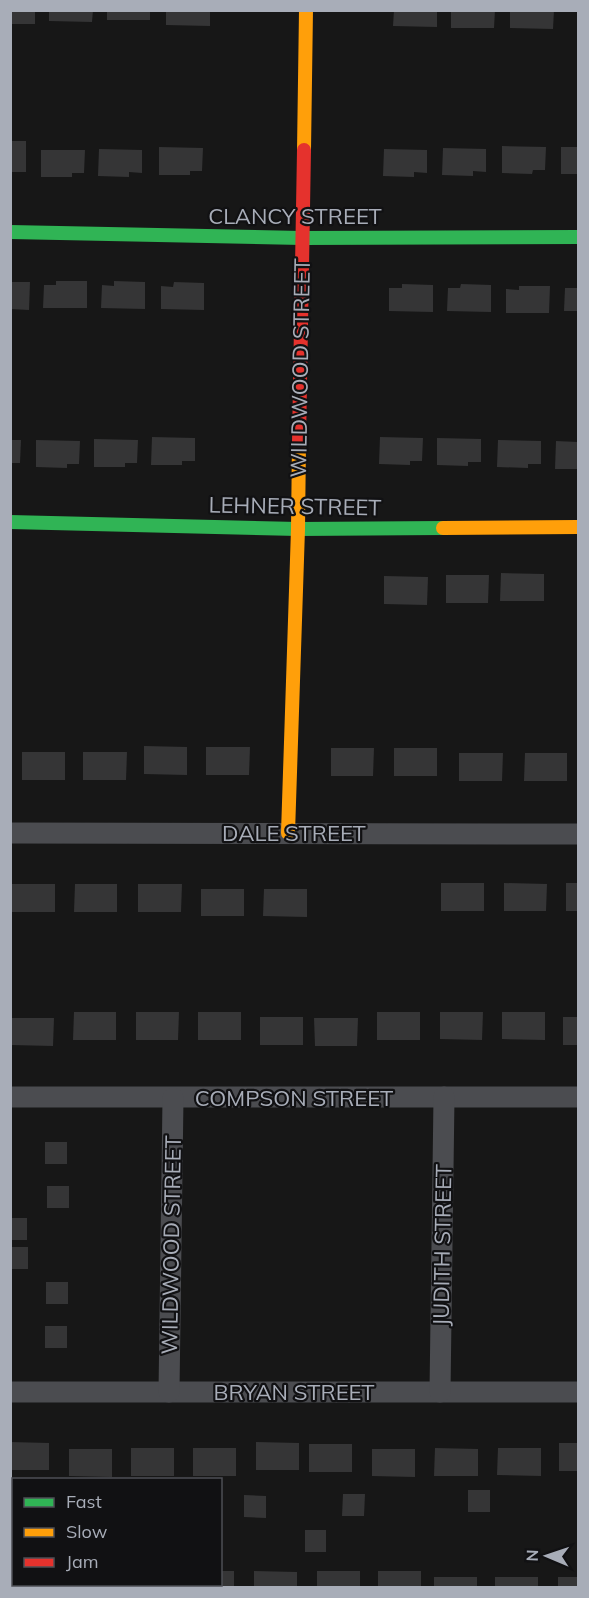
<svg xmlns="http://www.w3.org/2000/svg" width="589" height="1598" viewBox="0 0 589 1598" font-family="Mulish,sans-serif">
<rect width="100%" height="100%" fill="#171717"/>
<g fill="#353536">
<rect x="10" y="10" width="25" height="14"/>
<polygon points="49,10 93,10 92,22 49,21"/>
<rect x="107" y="10" width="43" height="10"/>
<polygon points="166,10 210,10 210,26 166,25"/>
<polygon points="394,10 437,10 437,27 393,26"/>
<polygon points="451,10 495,10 494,28 451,28"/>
<polygon points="510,10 554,10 553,29 510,28"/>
<rect x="10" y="141" width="16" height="31"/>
<polygon points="502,146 546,147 545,170 533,170 532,174 502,173"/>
<polygon points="159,147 203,148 202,171 190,171 190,175 159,175"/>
<rect x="561" y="147" width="17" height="27"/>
<polygon points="443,148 486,149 486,172 473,171 473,176 442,175"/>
<polygon points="99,149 142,150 142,173 129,172 129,177 98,176"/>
<polygon points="384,149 427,150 427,173 414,172 414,177 383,176"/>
<polygon points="41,150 85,150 84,173 72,173 72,177 41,177"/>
<polygon points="56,281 87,281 87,308 43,308 44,285 56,285"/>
<polygon points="114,281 145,282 145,309 101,308 102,285 114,286"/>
<polygon points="10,282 30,282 29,310 10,309"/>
<polygon points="174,282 204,283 204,310 161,309 161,286 173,287"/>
<polygon points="402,284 433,285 433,312 389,311 389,288 402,288"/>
<polygon points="461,284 491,285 491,312 447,311 448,288 460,288"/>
<polygon points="519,286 550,286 549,313 506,313 506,289 519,290"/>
<polygon points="565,288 578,288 578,311 564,311"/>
<polygon points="152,437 195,438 195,461 182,461 182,465 151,465"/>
<polygon points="380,437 423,438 422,461 410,461 410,465 379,464"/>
<polygon points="437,438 481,439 481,462 468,462 468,466 437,465"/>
<polygon points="94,439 138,440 137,463 125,463 125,467 94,467"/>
<polygon points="10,440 21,440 20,463 10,463"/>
<polygon points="36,440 80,441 79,464 67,464 67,468 36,467"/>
<polygon points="498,440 541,441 541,464 528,464 528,468 497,467"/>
<polygon points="556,441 578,442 578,469 555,469"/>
<polygon points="501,573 544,574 544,601 500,601"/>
<polygon points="446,575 489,575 488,603 446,603"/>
<polygon points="384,576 428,577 427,605 384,604"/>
<polygon points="144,746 187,747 187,775 144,774"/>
<polygon points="206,747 250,747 249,775 206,775"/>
<polygon points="331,748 374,748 373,776 331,776"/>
<rect x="394" y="748" width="43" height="28"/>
<rect x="22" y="752" width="43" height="28"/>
<polygon points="83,752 127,752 126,780 83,780"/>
<polygon points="459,753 503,753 502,781 459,781"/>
<polygon points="525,753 567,753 567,781 524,781"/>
<rect x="441" y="883" width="43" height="28"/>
<polygon points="504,883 547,884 546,911 504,911"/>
<rect x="566" y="883" width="12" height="28"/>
<rect x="12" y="884" width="43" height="28"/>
<polygon points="75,884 117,884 117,912 74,912"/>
<polygon points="138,884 182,884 181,912 138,912"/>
<rect x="201" y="889" width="43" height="27"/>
<polygon points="264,889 307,889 307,917 263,916"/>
<polygon points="74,1012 116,1012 116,1040 73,1040"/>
<polygon points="136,1012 179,1012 178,1040 136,1040"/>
<rect x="198" y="1012" width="43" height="28"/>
<rect x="377" y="1012" width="43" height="28"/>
<polygon points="440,1012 483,1012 482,1040 440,1039"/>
<polygon points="502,1012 545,1012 545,1040 502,1039"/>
<rect x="260" y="1017" width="43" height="28"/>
<rect x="563" y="1017" width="15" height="28"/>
<polygon points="10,1018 54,1018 53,1046 11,1045"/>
<polygon points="314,1018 358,1018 357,1046 315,1046"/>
<rect x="45" y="1142" width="22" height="22"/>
<rect x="47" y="1186" width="22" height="22"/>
<rect x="10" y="1218" width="17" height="22"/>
<rect x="10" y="1247" width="18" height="22"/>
<rect x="46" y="1282" width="22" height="22"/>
<rect x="45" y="1326" width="22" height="22"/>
<polygon points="10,1442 49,1443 49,1470 10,1470"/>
<polygon points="256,1442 299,1443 299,1470 256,1470"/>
<rect x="559" y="1443" width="19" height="28"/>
<rect x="309" y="1444" width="43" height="28"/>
<rect x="131" y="1448" width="43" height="28"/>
<rect x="193" y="1448" width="43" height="28"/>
<polygon points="435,1448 478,1449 478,1476 434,1476"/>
<polygon points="498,1448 541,1448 541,1476 497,1475"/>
<polygon points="69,1449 112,1449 112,1477 69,1476"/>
<polygon points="372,1449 415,1449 415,1477 372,1476"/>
<rect x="468" y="1490" width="22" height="22"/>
<polygon points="343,1494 365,1494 364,1516 342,1516"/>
<polygon points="244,1495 266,1496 266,1518 244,1517"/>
<rect x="305" y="1530" width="21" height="22"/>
<polygon points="220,1571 234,1571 234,1588 191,1588 191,1584 220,1584"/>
<polygon points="254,1571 297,1572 297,1588 254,1588"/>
<rect x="317" y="1571" width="43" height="17"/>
<rect x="378" y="1571" width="43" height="17"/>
<polygon points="10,1577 14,1577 14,1584 48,1584 48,1588 10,1588"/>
<rect x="434" y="1577" width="43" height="11"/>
<rect x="495" y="1577" width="43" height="11"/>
<rect x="558" y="1577" width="20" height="11"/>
<rect x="66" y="1584" width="43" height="4"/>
<rect x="129" y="1584" width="43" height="4"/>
</g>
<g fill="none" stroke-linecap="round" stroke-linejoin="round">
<g stroke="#4b4c50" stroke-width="21">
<polyline points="10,833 578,834"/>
<polyline points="10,1097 578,1097"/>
<polyline points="10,1392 578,1392"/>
<polyline points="169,1392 173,1098"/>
<polyline points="440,1392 444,1097"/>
</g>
<g stroke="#30b455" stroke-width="14">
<polyline points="10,232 302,238 578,237"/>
<polyline points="10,522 298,529 443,528"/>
</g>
<g stroke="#ff9f0a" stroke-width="14">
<polyline points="304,150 306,10"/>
<polyline points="443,528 578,527"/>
<polyline points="288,833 298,529 299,442"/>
</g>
<polyline stroke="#e5322d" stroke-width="14" points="299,442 304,150"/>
</g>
<g text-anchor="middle" stroke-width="4.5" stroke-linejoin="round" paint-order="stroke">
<g font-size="22" fill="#a8adb8" stroke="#111113">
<text x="295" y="224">CLANCY STREET</text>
<text transform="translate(300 368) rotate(-89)" y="8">WILDWOOD STREET</text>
<text transform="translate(295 506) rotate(1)" y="8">LEHNER STREET</text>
<text x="294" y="841">DALE STREET</text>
<text x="294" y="1106">COMPSON STREET</text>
<text transform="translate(171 1245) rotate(-89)" y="8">WILDWOOD STREET</text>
<text transform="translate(442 1245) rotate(-89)" y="8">JUDITH STREET</text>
<text x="294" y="1400">BRYAN STREET</text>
</g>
</g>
<rect width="589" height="1598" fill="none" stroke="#a8adb8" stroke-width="24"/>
<rect x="12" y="1478" width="210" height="108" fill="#111113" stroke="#4d4f55" stroke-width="1.5"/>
<rect x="24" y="1498" width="30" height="9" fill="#30b455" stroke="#4d4f55" stroke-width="1.5"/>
<text x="66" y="1508" font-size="18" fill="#a8adb8">Fast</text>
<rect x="24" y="1528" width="30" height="9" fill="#ff9f0a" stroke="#4d4f55" stroke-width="1.5"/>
<text x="66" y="1538" font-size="18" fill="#a8adb8">Slow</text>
<rect x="24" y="1558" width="30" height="9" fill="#e5322d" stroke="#4d4f55" stroke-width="1.5"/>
<text x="66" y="1568" font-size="18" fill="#a8adb8">Jam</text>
<g transform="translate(547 1556) rotate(272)" stroke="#111113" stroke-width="4.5" paint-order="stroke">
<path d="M0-4.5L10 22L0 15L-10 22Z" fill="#a8adb8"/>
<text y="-9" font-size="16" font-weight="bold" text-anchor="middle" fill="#a8adb8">N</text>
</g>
</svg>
